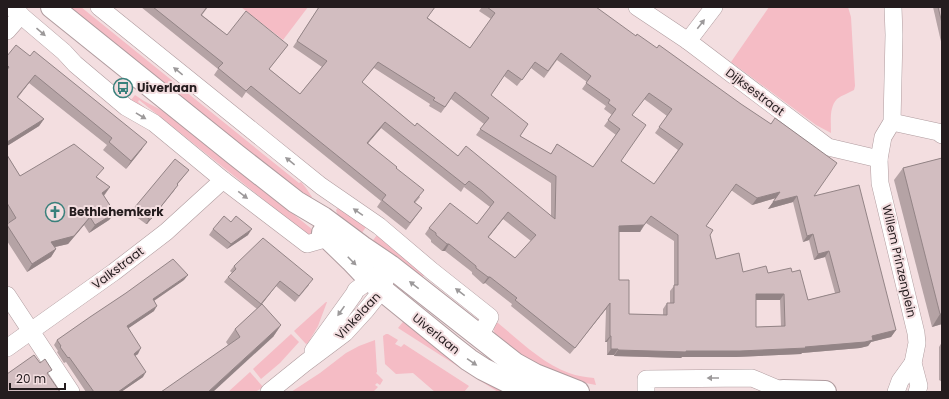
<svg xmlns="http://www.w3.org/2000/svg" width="949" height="399" viewBox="0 0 949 399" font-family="Poppins,sans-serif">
<rect width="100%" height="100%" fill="#f3dee0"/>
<g fill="#f5bcc5">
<polygon points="68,7 81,7 299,183 301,182 306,188 312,197 311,198 308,200"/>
<polygon points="241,7 308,7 283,40"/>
<path d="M 769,7 L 848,7 L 851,17 L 855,86 L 854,90 C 849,93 842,95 837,99 C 829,107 831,122 831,133 L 816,125 L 731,62 Z"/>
<polygon points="135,95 144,101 169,114 271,196 313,230 313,234 309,236 139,100 138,102 160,119 131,100"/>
<polygon points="338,208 339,208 366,227 359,237 338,217 336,210"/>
<polygon points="377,235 426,273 420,280 370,244"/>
<polygon points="326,302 327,302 318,326 308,343 306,344 294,331"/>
<polygon points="407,317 520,392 498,392 398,328"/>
<path d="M 494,323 L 498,323 C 520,341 542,363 569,373 C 577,376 585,377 594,378 L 596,385 L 575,381 L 536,367 L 495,336 L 493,325 Z"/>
<polygon points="291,334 299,342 280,363 261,379 253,369"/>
<polygon points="386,334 388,334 398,340 395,344 401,347 404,344 469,386 464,392 435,392 413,373 396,374 385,364 383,336"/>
<polygon points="375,340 377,372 376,373 383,380 380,385 377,383 375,385 378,387 373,392 291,392 320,373 346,353 359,346"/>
<polygon points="250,372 263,387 262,388 255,392 228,392"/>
</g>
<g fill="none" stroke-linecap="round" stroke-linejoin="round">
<g stroke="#b09c9f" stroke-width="18">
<g id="street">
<polyline points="11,7 64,52 75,64 126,107 154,123 223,180 307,244 328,238"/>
<polyline points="99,7 321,186 379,226 432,271 490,317 480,336"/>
<polyline points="637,7 688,41 828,147 879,159"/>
<polyline points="893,7 894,35 892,122 883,137 879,159 880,183 916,333 917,343 913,363 919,386 917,392"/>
<polyline points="7,31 21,15"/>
<polyline points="688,41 714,7"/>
<polyline points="892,122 938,132 942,135"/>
<polyline points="7,295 71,392"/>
<polyline points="7,348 114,272 166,232 223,180"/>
<polyline points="313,351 354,294 356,290 380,273"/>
<polyline points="269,392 305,363 345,333 366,310 382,290 390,266"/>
<polyline points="646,392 646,379 752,378 783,391"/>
<polyline points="896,392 900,381 913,363"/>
</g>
</g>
<g stroke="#b09c9f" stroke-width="24">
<g id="secondary">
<polyline points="52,7 236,155 296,202 323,218 362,247 390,266 515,364 535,375 578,392"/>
<polyline points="323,233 351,260 370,280 450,345 469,360 483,369 513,384 528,387 556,391"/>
<polyline points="778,392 783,391 825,392"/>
</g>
</g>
<use href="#street" stroke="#fff" stroke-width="17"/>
<use href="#secondary" stroke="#fff" stroke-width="22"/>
</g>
<g fill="#b5a3a5" fill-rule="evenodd">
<path d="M 141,7 L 208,7 L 202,15 L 227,35 L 288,45 L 269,69 L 300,94 L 322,67 L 293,47 L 319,7 L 428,18 L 470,48 L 491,19 L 479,11 L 482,7 L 596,7 L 814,196 L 896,330 L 891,337 L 871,342 L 868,346 L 860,348 L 802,353 L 801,354 L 736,357 L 682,357 L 681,358 L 614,356 L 614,355 L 607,355 L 607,342 L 605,342 L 606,309 L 570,354 L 511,306 L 512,304 L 485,283 L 483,284 L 472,274 L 472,272 L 445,251 L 442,251 L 431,242 L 431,240 L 425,234 L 429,228 L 477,224 L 490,207 L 464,187 L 461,192 L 381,128 L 368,143 L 396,168 L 420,197 L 415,203 L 422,208 L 406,230 L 377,207 L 381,201 L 246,92 L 242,98 L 214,75 L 218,69 ZM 557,60 L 587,82 L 582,89 L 606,106 L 604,109 L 612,115 L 604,126 L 616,135 L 593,167 L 557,144 L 551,154 L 520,136 L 491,95 L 504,76 L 517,86 L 531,68 L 544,78 ZM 374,68 L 430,104 L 429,106 L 441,113 L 451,99 L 484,124 L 476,135 L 551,183 L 551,216 L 458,156 L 415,126 L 362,82 ZM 644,99 L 667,116 L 655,133 L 678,150 L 654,184 L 621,161 L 632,115 ZM 731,190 L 752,205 L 776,198 L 768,209 L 793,202 L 803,242 L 809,240 L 814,260 L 825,257 L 835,293 L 808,300 L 792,272 L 768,273 L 743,272 L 716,259 L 710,235 L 706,226 ZM 503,219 L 531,241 L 515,258 L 488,237 ZM 646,223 L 674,241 L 674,286 L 670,291 L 670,303 L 667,303 L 663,309 L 663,315 L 629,314 L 619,280 L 619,232 L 640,232 ZM 756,300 L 780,300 L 781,326 L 756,327 Z"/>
<polygon points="933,7 942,7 942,46"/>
<polygon points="7,56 142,149 126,169 103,150 107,145 29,83 17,97 44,119 39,126 7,146"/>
<polygon points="7,155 20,176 97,177 110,187 104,196 115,213 109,220 89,233 84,225 68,244 55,247 56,249 51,257 27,272 7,241 7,225 9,223 7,220"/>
<polygon points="942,158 942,324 932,327 894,180 903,168"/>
<polygon points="189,170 177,185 174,191 147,224 146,224 131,213 135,207"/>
<polygon points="231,222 248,235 227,249 209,235 213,229"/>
<polygon points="234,266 309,285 295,302 276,286 261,305 281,325 273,337 228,345 226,342 235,329 257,309 224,282 228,277 232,273 230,271"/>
<polygon points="184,280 154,301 154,311 128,328 138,354 135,356 143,377 121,392 86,392 66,362 64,363 57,352 58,351 54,345 57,340"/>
<polygon points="942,342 942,382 939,380 939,347"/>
</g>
<g fill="#938486">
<polygon points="35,75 29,83 12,105 17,97"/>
<polygon points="44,119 39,126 7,146 7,142"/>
<polygon points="385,122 381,128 363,149 367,143"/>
<polygon points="147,142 142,149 126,169 131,161"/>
<polygon points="178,185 147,224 146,224 149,219"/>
<polygon points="110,187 104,195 96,200 102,193"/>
<polygon points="780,192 776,198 752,205 757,198"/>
<polygon points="797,196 793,202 768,209 773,202"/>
<polygon points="508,212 503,219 484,243 488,237"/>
<polygon points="115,213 109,220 89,233 95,225"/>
<polygon points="90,217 84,225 68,244 46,249 51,242"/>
<polygon points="644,225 640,232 615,232 619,226"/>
<polygon points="252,229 248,235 227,249 231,244"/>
<polygon points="813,234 809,240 803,242 807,236"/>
<polygon points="447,244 449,244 445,251 442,251"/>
<polygon points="56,249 51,257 27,272 32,264"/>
<polygon points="829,251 825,257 814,260 818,254"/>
<polygon points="188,275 184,280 149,304 153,299"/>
<polygon points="488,277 490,277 485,283 483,284"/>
<polygon points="280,281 276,286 258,309 261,304"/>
<polygon points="756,294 784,294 780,300 751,300"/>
<polygon points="610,303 606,309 570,354 575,348"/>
<polygon points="157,306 154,311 123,332 127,326"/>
<polygon points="940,314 942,314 942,324 932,327"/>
<polygon points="281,325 273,337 213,392 208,392"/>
<polygon points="896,330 891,337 871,342 868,346 860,348 802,353 801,354 736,357 682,357 681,358 614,356 618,350 686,351 805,347 872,336"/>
<polygon points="610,336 611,336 607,342 605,342"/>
<polygon points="141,348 138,354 130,359 134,354"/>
<polygon points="611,349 618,349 614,355 607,355"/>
<polygon points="146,372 143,377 121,392 118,392"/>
</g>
<g fill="#d2bdc0" stroke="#938486" fill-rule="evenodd">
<path d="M 153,7 L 207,7 L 201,15 L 227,35 L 246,11 L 288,45 L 269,69 L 300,94 L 327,61 L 297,41 L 319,7 L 435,7 L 427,18 L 470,48 L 495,13 L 487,7 L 596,7 L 636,36 L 637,34 L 657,48 L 659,45 L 741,104 L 771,124 L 775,118 L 837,163 L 814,196 L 859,185 L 896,330 L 872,336 L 873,340 L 865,342 L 805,347 L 806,348 L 740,351 L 686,351 L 686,352 L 618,350 L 618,349 L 611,349 L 611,336 L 610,336 L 610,303 L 575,348 L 515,300 L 517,298 L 490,277 L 488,277 L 476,268 L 476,266 L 449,244 L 447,244 L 436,235 L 436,233 L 429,228 L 450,203 L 477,224 L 494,202 L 482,191 L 469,181 L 465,185 L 385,122 L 367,143 L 397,167 L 396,168 L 424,190 L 414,202 L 422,208 L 410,223 L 382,200 L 386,195 L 251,86 L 246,91 L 218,68 L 223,63 ZM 561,53 L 591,76 L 586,83 L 610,100 L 608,103 L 616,109 L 608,120 L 620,129 L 593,167 L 557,144 L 551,154 L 520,136 L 528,124 L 491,95 L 508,70 L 522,80 L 535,62 L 548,71 ZM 378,62 L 435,98 L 433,100 L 445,107 L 455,92 L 489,118 L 480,129 L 556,176 L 555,219 L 466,146 L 458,156 L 417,123 L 415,126 L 362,82 ZM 649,93 L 672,109 L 659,127 L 683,144 L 654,184 L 621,161 L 646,125 L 632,115 ZM 736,184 L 757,198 L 780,192 L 773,202 L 797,196 L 807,236 L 813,234 L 818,254 L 829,251 L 840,292 L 808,300 L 800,270 L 792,272 L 791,268 L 768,273 L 766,266 L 743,272 L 739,253 L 716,259 L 710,235 L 713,230 L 706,226 ZM 508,212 L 536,235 L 515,258 L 488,237 ZM 651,216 L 678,235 L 678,285 L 674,285 L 674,303 L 667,303 L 667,315 L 629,314 L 629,280 L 619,280 L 619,226 L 644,225 ZM 756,294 L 784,294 L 785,326 L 756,327 Z"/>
<polygon points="938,7 942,7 942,23"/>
<polygon points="16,45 30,56 34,51 147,142 131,161 109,142 112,138 35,75 17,97 44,119 7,142 7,70 9,67 7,65 7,56"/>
<polygon points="74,144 104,168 96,177 110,187 102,193 115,213 95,225 90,217 74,236 51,242 56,249 32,264 7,225 7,224 16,218 7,203 7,155 20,176"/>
<polygon points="942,158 942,314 940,314 903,168"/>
<polygon points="175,159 189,170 177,184 178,185 151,219 149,219 135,207"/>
<polygon points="224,216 231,222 236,216 252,229 231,244 213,229"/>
<polygon points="263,238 313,279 299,296 280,281 261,304 228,277 236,269 234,266"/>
<polygon points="173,259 188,275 153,299 157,306 127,326 141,348 134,354 146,372 118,392 94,392 69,357 68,358 60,347 61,346 57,340 90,317 126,293"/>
<polygon points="262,304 281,325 208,392 161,392 240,337 235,329"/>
<polygon points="34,355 40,363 45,359 52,370 47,373 60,392 7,392 7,374"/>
</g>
<defs><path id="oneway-solid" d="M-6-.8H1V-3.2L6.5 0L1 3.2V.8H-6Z"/></defs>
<g fill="#9c999a">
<use href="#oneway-solid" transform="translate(701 24) rotate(-52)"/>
<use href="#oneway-solid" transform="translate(41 32) rotate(41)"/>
<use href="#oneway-solid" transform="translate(178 71) rotate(-141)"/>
<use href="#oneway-solid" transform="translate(141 116) rotate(31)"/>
<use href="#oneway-solid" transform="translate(290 161) rotate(-141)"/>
<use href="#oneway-solid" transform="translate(243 195) rotate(37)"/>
<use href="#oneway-solid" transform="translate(358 212) rotate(-145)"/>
<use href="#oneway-solid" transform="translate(352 261) rotate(45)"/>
<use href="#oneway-solid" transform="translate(414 285) rotate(-142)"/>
<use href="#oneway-solid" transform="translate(460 292) rotate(-142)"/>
<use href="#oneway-solid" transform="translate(341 311) rotate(125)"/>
<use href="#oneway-solid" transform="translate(472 362) rotate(34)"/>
<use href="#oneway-solid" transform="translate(713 378) rotate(180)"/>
</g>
<defs>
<g id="bus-ring" transform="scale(1)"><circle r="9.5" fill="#f3dee0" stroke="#39807b" stroke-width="1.5"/><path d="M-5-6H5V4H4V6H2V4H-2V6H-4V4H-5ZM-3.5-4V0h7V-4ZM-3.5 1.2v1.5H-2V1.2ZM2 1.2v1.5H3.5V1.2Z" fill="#39807b"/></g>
<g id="church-ring" transform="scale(1)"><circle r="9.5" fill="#f3dee0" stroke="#39807b" stroke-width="1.5"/><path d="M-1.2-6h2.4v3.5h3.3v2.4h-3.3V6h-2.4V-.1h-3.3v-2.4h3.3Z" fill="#39807b"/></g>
</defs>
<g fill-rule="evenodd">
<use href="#bus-ring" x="123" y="88"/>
<use href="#church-ring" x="55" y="212"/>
</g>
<g text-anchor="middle" stroke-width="4" stroke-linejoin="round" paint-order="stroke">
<g font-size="12" font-weight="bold" fill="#241c1e" stroke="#f3dee0" text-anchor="start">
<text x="137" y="92">Uiverlaan</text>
<text x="69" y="216">Bethlehemkerk</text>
</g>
<g font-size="12" fill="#241c1e" stroke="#f3dee0">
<text transform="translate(755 92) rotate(37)" y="4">Dijksestraat</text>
<text transform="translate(899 261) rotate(77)" y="4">Willem Prinzenplein</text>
<text transform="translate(118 268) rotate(-37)" y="4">Valkstraat</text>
<text transform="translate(358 316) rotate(-47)" y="4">Vinkelaan</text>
<text transform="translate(436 334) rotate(39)" y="4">Uiverlaan</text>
</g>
</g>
<rect width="949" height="399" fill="none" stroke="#241c1e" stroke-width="16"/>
<path d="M10 383v6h55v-6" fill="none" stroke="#241c1e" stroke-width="2"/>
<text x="16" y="383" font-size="12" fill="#241c1e" stroke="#f3dee0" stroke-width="3" paint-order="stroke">20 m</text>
</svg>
